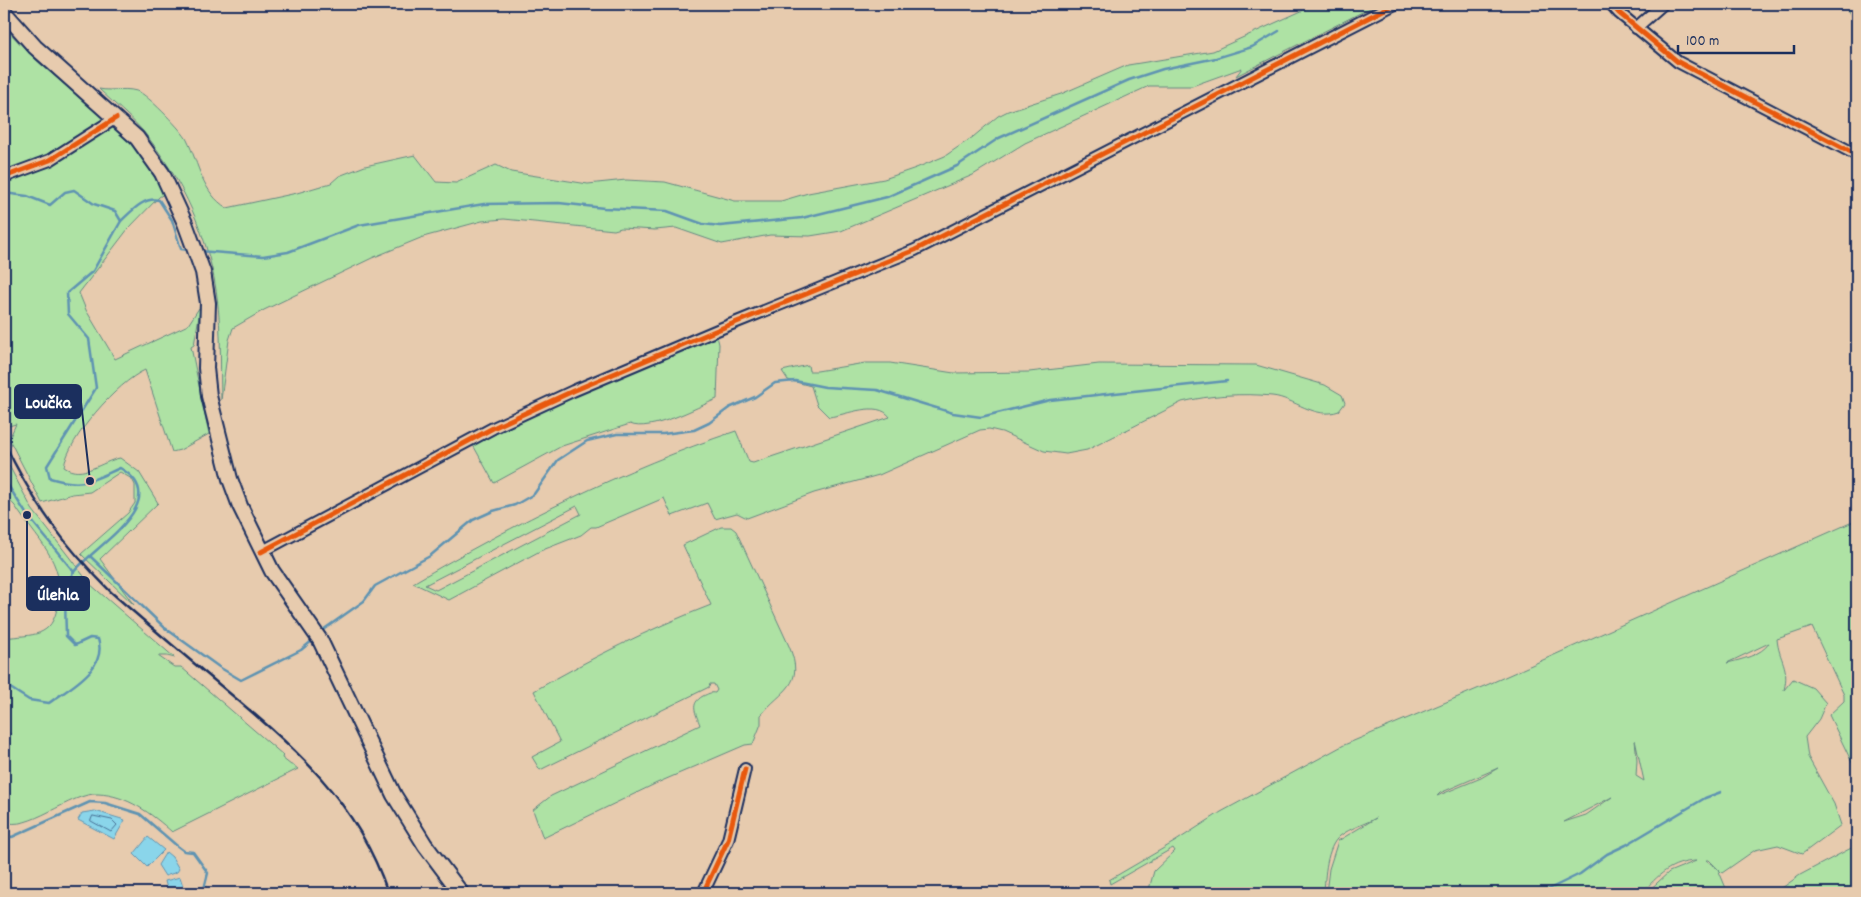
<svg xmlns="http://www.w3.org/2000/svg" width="1861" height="897" viewBox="0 0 1861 897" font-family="Dekko,sans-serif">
<rect width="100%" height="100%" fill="#e7cbae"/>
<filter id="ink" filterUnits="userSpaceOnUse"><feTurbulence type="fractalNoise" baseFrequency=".02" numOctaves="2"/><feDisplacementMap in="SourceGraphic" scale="10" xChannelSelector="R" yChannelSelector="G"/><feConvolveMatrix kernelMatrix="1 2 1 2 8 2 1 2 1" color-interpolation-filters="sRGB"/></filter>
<g filter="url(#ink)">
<g fill="#aee2a4" stroke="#648881" fill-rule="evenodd">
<path d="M 1317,4 L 1378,4 L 1236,76 L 1242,68 L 1192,86 L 1149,86 L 1025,143 L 973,175 L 841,231 L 810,236 L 770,235 L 722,244 L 676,228 L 655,230 L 621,228 L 614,230 L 504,219 L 482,221 L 423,237 L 372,258 L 264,310 L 233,328 L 229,340 L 221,400 C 220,360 222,318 214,278 C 203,224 178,174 143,131 C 130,116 113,103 99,89 C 112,92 129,86 141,93 C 150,98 183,131 187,140 C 199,164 202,193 227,208 L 297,193 L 331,183 L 339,176 L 365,166 L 415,155 L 436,182 L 456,183 L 496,165 L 511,172 L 588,184 L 626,180 L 665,182 L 735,201 L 781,201 L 808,193 L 884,179 L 916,168 L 945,156 L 973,137 L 998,116 L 1008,111 L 1061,94 L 1128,65 L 1213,51 Z"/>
<polygon points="1843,4 1857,4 1857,24"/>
<path d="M 4,27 L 36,60 L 104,119 L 104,122 L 32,170 L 111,124 L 142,155 L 164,194 L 159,197 L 128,229 L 79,293 L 86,310 L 115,359 L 188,325 L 201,305 L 194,345 L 191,347 L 209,434 L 180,450 L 172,452 L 145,370 C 118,382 68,438 64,467 C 82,480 102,461 120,458 L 139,472 L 158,503 L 100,559 L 134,605 L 81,554 L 128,513 L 135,503 L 135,485 L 132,479 L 120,472 L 90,492 L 72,494 L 42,503 L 9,439 L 16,424 L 5,427 L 4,424 Z"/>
<path d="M 717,336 L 719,344 L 717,399 C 697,407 650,433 630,424 L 562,446 L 494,483 L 473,445 L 547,408 Z"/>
<path d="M 865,363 L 890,363 L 954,373 L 1029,372 L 1099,364 L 1256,365 L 1325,385 L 1342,395 L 1345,403 L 1339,411 C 1315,420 1294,398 1272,396 C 1243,393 1210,395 1182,402 L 1087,450 L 1066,454 L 1044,451 L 1002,432 L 989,429 L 980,430 L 879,475 L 814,493 L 747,518 L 737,513 L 715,519 L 707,503 L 672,516 L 664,498 L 596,527 L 591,527 L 581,535 L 540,551 L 449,600 L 413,583 C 515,523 623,469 736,431 L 749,462 L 753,463 L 890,417 C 878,400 846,415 829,417 L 817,405 L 811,386 L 788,380 L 782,371 L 808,365 L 809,371 L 817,371 ZM 577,506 L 581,514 L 436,590 L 425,585 Z"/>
<path d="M 4,456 L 32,509 L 90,584 L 175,658 L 167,656 L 158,656 L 174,667 L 181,667 L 283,755 L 282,758 L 291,765 L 293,765 L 298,769 L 172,832 C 152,814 127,795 98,794 C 71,792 26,834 4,821 L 4,737 L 11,734 L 4,729 L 4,638 C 33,634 52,639 58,604 C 66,561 36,539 15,506 C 11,502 6,496 4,490 C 1,481 4,466 4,456 Z"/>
<path d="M 1857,520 L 1857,523 L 1853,526 L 1857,525 L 1857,773 L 1829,715 L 1844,701 L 1844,695 L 1812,627 L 1777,639 C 1779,661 1790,666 1784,690 L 1793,679 L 1813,688 L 1826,703 L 1819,719 L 1805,737 L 1808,757 L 1834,804 L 1841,825 L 1802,854 L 1778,845 L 1755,850 L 1722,873 L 1709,860 L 1706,860 L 1718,869 L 1728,893 L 1646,893 L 1669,872 L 1696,861 C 1671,862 1658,875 1642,893 L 1326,893 L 1329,869 L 1338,841 L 1376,818 C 1365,824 1350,828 1340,836 C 1326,847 1325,877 1324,893 L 1148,893 L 1154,871 L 1175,851 L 1173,848 L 1110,884 L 1109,880 L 1176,841 L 1221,812 L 1344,745 L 1489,684 ZM 1769,643 C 1762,655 1740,660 1727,663 ZM 1635,740 L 1644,781 L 1636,776 L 1637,760 ZM 1498,768 L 1481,778 L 1437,796 L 1440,793 ZM 1612,797 L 1586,815 L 1564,822 Z"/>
<path d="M 721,527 L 731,527 L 736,531 L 789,646 C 806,686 782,689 761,715 L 761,724 L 753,744 L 745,745 L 657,783 L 543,838 L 533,810 L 551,796 L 700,725 C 696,713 689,704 703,696 C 708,694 710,692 715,693 L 717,690 L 714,684 L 710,684 L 709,687 L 540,770 L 532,757 L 560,742 L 534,691 C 591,658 649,629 711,605 L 683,545 Z"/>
<polygon points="1857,845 1856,893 1775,893 1800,875"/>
</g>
<g fill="#8ad5ea" stroke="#5e93b2">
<polygon points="95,811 125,820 114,839 78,820 82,813"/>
<polygon points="148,837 164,850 147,867 134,854"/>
<polygon points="166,852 172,857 179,869 177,872 165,876 158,865"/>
<polygon points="180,877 184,889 168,893 165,881"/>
</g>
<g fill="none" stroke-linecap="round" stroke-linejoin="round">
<polygon stroke="#477196" stroke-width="1" points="93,816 112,820 117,825 111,832 91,821"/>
<g stroke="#5e93b2" stroke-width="2.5">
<path d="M 4,193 L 27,196 L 50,205 L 65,192 L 74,190 L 94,204 L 115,211 L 121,221 L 93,271 L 67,293 L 68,314 L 89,339 L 96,388 L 47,466 L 50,478 C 83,488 90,481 120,468 C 177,501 92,547 73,573 C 62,589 66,617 66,636 L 75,645 L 90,638 L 98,639 C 108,669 69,688 49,703 L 29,700 L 4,684"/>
<path d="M 121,221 C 132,211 143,197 159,200 L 172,220 L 181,249 L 189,250"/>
<polyline points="199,251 263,256 288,252 359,225 484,204 559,203 604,208 667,211 703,224 720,226 802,218 887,197 957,166 999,138 1129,80 1163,69 1216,58 1252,47 1279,31"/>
<polyline points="4,479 27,515 74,572"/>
<polyline points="90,556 165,628 219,667 241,680 301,650 313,640"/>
<polyline points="320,632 364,601 375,586 430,556 473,520 493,511 515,505 534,494 558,460 587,441 617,434 663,434 694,430 709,423 729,408 755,397 775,383 795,381 825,387 877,390 953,413 981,417 1050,400 1227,381"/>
<polyline points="4,835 12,837 90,802 105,803 140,814 176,845 184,851 193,852 208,873 203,893"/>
<polyline points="1541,893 1580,874 1607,854 1626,845 1705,798 1721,792"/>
</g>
<g stroke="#1b2f5e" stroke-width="14">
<g id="minor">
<polyline points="1611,4 1619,13 1678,62 1857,155"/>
<polyline points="1636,28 1663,4"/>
<polyline points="4,177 50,160 116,118"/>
<polyline points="261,552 493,428 573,391 722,328 915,250 1395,4"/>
<polyline points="703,893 728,840 745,769"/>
</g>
</g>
<g stroke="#1b2f5e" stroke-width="18">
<polyline id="major" points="4,12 35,47 137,138 162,173 185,223 203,272 208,303 206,368 209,396 230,479 240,506 272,571 320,640 394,795 425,845 461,893"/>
</g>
<use href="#minor" stroke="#e7cbae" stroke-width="10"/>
<use href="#major" stroke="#e7cbae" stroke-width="14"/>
<path stroke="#1b2f5e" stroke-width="2.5" d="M 4,442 C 33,503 63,544 111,592 C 147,624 184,655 221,686 C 294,747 357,800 388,893"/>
<g stroke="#e7cbae" stroke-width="8">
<g id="cycleway">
<polyline points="1611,4 1619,13 1678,62 1857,155"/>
<polyline points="4,177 50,160 116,118"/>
<polyline points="261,552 493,428 573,391 722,328 915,250 1395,4"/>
<polyline points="703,893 728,840 745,769"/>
</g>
</g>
<use href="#cycleway" stroke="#e8590c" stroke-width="5"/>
</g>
</g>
<path fill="none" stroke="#1b2f5e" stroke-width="2" d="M90 481L81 402M27 515L27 593"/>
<g fill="#1b2f5e" stroke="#e7cbae" stroke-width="2">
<circle cx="90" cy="481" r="5"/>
<circle cx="27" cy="515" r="5"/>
</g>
<g fill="#1b2f5e" stroke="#1b2f5e" stroke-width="2">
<rect x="15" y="385" width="66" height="33" rx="5"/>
<rect x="27" y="577" width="62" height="33" rx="5"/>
</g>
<g font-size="18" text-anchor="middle" font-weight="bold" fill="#fff">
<text x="48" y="408">Loučka</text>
<text x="58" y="600">Úlehla</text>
</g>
<rect width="1861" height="897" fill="none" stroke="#e7cbae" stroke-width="20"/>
<rect x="10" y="10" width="1841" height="877" fill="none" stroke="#1b2f5e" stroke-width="2" filter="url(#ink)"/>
<path d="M1678 45v8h116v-8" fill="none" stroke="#1b2f5e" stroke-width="2.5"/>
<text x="1686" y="45" font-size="15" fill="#1b2f5e" stroke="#e7cbae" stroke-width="4" paint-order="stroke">100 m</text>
</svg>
